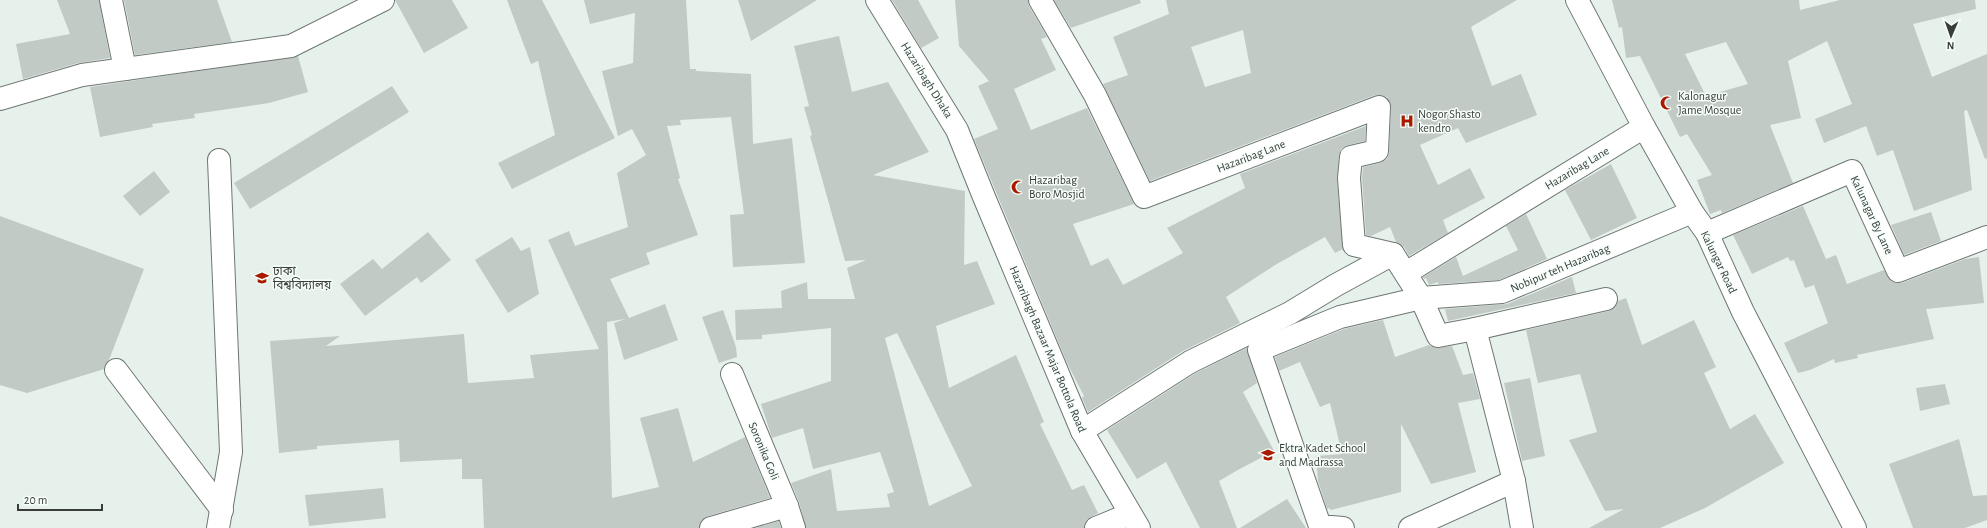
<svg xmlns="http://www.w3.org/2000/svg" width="1987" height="528" viewBox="0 0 1987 528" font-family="'Alegreya Sans','Noto Sans Bengali',sans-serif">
<rect width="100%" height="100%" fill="#e7f1ec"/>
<g fill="#c1cac5" fill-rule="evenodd">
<polygon points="57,0 99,0 110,58 78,63 23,79 16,44 70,34"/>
<polygon points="124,0 217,0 232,42 135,55"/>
<polygon points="395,0 452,0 468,28 424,53"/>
<polygon points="507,0 542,0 615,138 512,189 498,163 555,135 538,61 531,64"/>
<polygon points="584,0 686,0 690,69 696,69 696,71 751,74 753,144 792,138 805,263 733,267 730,215 744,214 731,117 680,120 681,125 667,126 680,178 678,179 698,235 646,253 650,264 610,279 629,318 665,304 678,340 624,360 614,323 625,319 607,322 612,498 659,487 640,418 678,408 693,462 745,437 770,498 708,516 702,520 699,528 484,528 482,479 462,479 462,459 400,462 399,440 317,446 317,449 279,453 270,341 340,336 326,346 464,334 468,383 534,378 530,355 599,349 548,240 569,231 575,246 628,227 617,173 646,155 632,129 618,136 602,71 633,63 635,13 590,24"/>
<polygon points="738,0 817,0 751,41"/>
<polygon points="892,0 918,0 939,38 921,48"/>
<polygon points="955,0 1028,0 1029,6 1047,37 1041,39 1056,70 1014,89 1031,130 1087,108 1134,204 1073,224 1091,266 1108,258 1123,285 1183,253 1167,228 1245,188 1240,174 1366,126 1365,141 1348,145 1341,149 1339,156 1337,179 1343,249 1335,253 1325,237 1275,265 1226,297 1240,323 1183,351 1088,412 1082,398 1084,396 1067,363 974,139 998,129 978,86 989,81 959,46"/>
<polygon points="1054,0 1140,0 1141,3 1071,28"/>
<path d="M 1166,0 L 1517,0 L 1471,27 L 1492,86 L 1521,74 L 1537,115 L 1466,143 L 1458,128 L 1420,145 L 1438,185 L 1470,168 L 1485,198 L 1443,220 L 1448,233 L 1409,256 L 1404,247 L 1396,242 L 1390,227 L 1371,236 L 1366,235 L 1362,178 L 1363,167 L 1380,163 L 1387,159 L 1389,152 L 1391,107 L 1387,97 L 1381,95 L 1375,95 L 1150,181 L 1103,84 L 1128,75 L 1113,37 L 1169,14 ZM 1243,30 L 1251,73 L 1205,87 L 1191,47 Z"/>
<path d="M 1612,0 L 1799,0 L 1800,10 L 1840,0 L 1975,0 L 1976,9 L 1913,24 L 1932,77 L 1987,54 L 1987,158 L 1985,159 L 1967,110 L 1964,111 L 1972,190 L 1914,211 L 1893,150 L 1877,156 L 1866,126 L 1824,143 L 1815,119 L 1852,104 L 1827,41 L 1788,61 L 1801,118 L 1770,125 L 1793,183 L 1722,213 L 1721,210 L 1710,214 L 1697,180 L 1712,175 L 1687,134 L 1680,137 L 1640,56 L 1626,58 L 1622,27 L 1619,28 ZM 1726,42 L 1748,84 L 1706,96 L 1685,54 Z"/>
<path d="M 839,36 L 852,92 L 888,82 L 929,152 L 873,175 L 965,191 L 964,265 L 977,261 L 995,304 L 936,326 L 949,388 L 1016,355 L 1044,422 L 1040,424 L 1072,490 L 1084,485 L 1098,513 L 1086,520 L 1084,528 L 806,528 L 799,502 L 791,483 L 831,469 L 837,511 L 890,507 L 887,494 L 894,492 L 880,452 L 813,469 L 803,428 L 772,438 L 770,432 L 761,404 L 831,381 L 831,328 L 762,335 L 762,339 L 736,340 L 735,310 L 782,308 L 781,291 L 807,282 L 808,299 L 855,299 L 847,268 L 866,260 L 845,261 L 810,136 L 812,135 L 804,107 L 809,106 L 794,46 ZM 897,333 L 972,486 L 929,506 L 885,338 Z"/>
<polygon points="298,56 308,92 269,103 194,114 195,118 152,124 153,127 100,137 90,87"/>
<polygon points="392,86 409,112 250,209 234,183"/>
<polygon points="1611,164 1637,218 1591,240 1565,190"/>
<polygon points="154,171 170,192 140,216 123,196"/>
<polygon points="1803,206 1826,259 1836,255 1847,284 1884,270 1891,281 1902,283 1965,259 1979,257 1984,303 1926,309 1934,339 1857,355 1858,358 1835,363 1834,359 1810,370 1798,373 1784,343 1828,323 1814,285 1805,288 1794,260 1790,261 1788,257 1752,274 1733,235"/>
<polygon points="1931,212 1941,241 1904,255 1891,225"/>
<polygon points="1526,214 1547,259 1499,280 1438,284 1438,282 1429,285 1426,278 1424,279 1423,277 1456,257 1463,276 1518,250 1506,226"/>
<polygon points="0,216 144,269 109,360 104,369 27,393 0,385"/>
<polygon points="428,232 451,260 421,283 417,277 365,316 340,284 373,259 382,269"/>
<polygon points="512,237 521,251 530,247 539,294 508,313 475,260"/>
<polygon points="1572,277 1576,293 1448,321 1445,309 1507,304"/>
<polygon points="1626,298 1642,345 1694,320 1716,367 1704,373 1730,429 1755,414 1784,463 1705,508 1660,528 1589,528 1624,509 1605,511 1569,440 1597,432 1580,374 1538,383 1526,330 1609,311 1615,308 1618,301"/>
<polygon points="723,310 736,347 737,357 719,363 702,317"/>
<polygon points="1383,320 1395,357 1429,345 1435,348 1452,346 1463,375 1473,373 1480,399 1458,403 1476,472 1431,484 1401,424 1401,492 1331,510 1329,508 1327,509 1318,481 1316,456 1342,454 1330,403 1320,407 1300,362 1279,371 1275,357 1344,329"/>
<polygon points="1247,348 1257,383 1243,392 1274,451 1236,471 1219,481 1237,528 1200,528 1166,462 1137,479 1107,430 1196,373"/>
<polygon points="1530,378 1545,456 1522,461 1504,383"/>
<polygon points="1945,384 1950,404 1920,411 1916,388"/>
<polygon points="1959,439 1973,496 1987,495 1987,520 1965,528 1913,528 1889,464"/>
<polygon points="383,488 386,518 309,526 305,495"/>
<polygon points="1287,499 1306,528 1240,528"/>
<polygon points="779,521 781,528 756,528"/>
</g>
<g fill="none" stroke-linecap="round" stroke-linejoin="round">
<g stroke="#6e7772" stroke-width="24">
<g id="minor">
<polyline points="111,0 125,69"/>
<polyline points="877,0 957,130 984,197 1082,431 1139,528"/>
<polyline points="1040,0 1095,95 1144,197 1379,107 1377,151 1351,157 1349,178 1354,245 1393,254 1421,298 1438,336 1475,329 1514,481 1522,528"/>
<polyline points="1577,0 1644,127 1692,212 1707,233 1743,312 1855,528"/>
<polyline points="0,99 82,75 291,46 383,0"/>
<polyline points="1707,233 1852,171 1898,271 1987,237"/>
<polyline points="1406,273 1644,127"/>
<polyline points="1475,329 1606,299"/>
<polyline points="116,370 222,510"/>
<polyline points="732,374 787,506 794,528"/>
<polyline points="1082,431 1190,362 1290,313 1336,285 1393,254"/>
<polyline points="218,528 231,452 219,160"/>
<polyline points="711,528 787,506"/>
<polyline points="1096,528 1130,514"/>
<polyline points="1343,528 1320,526 1259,350 1340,317 1421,298 1502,292 1692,212"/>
<polyline points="1410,528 1514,481"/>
</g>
</g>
<use href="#minor" stroke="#fff" stroke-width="22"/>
</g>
<defs>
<g id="mosque-bare" transform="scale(1.08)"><path d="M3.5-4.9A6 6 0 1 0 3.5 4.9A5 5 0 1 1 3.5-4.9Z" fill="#a91a00" stroke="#f5fef9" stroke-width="2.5" paint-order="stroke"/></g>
<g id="hospital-bare" transform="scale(1.08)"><path d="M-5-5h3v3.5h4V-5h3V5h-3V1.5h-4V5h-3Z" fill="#a91a00" stroke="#f5fef9" stroke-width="2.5" paint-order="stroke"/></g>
<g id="university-bare" transform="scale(1.08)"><path d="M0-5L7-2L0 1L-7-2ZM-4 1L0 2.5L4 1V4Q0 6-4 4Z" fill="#a91a00" stroke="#f5fef9" stroke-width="2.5" paint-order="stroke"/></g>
<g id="school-bare" transform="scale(1.08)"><path d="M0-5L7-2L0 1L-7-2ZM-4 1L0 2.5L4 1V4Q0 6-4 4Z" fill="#a91a00" stroke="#f5fef9" stroke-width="2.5" paint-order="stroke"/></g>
</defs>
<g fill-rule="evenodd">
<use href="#mosque-bare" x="1667" y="103"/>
<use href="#hospital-bare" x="1407" y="121"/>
<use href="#mosque-bare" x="1018" y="187"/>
<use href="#university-bare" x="262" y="278"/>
<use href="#school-bare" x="1268" y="455"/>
</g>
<g text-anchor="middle" stroke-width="3" stroke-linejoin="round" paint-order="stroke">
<g font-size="12" fill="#393c3a" stroke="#f5fef9">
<text transform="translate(927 80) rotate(58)" y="4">Hazaribagh Dhaka</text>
<text transform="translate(1251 156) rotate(-21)" y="4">Hazaribag Lane</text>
<text transform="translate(1577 168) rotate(-31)" y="4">Hazaribag Lane</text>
<text transform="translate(1872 215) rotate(65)" y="4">Kalunagar By Lane</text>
<text transform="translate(1719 262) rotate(64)" y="4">Kalungar Road</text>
<text transform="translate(1560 268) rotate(-23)" y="4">Nobipur teh Hazaribag</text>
<text transform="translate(1048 349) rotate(67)" y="4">Hazaribagh Bazaar Majar Bottola Road</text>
<text transform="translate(764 451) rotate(67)" y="4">Soronika Goli</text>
</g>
<g font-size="12" fill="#393c3a" stroke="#f5fef9" text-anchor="start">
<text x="1678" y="100">Kalonagur<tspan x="1678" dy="14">Jame Mosque</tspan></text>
<text x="1418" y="118">Nogor Shasto<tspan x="1418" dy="14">kendro</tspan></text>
<text x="1029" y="184">Hazaribag<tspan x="1029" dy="14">Boro Mosjid</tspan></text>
<text x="273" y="275">ঢাকা<tspan x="273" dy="14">বিশ্ববিদ্যালয়</tspan></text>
<text x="1279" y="452">Ektra Kadet School<tspan x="1279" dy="14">and Madrassa</tspan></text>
</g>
</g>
<g transform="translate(1951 36) rotate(182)" stroke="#f5fef9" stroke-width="3" paint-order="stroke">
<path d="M0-3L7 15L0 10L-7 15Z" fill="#393c3a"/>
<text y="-6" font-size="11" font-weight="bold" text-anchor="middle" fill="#393c3a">N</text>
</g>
<path d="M18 504v6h84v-6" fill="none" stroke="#393c3a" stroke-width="2"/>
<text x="24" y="504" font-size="12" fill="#393c3a" stroke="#f5fef9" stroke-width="3" paint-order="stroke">20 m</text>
</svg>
